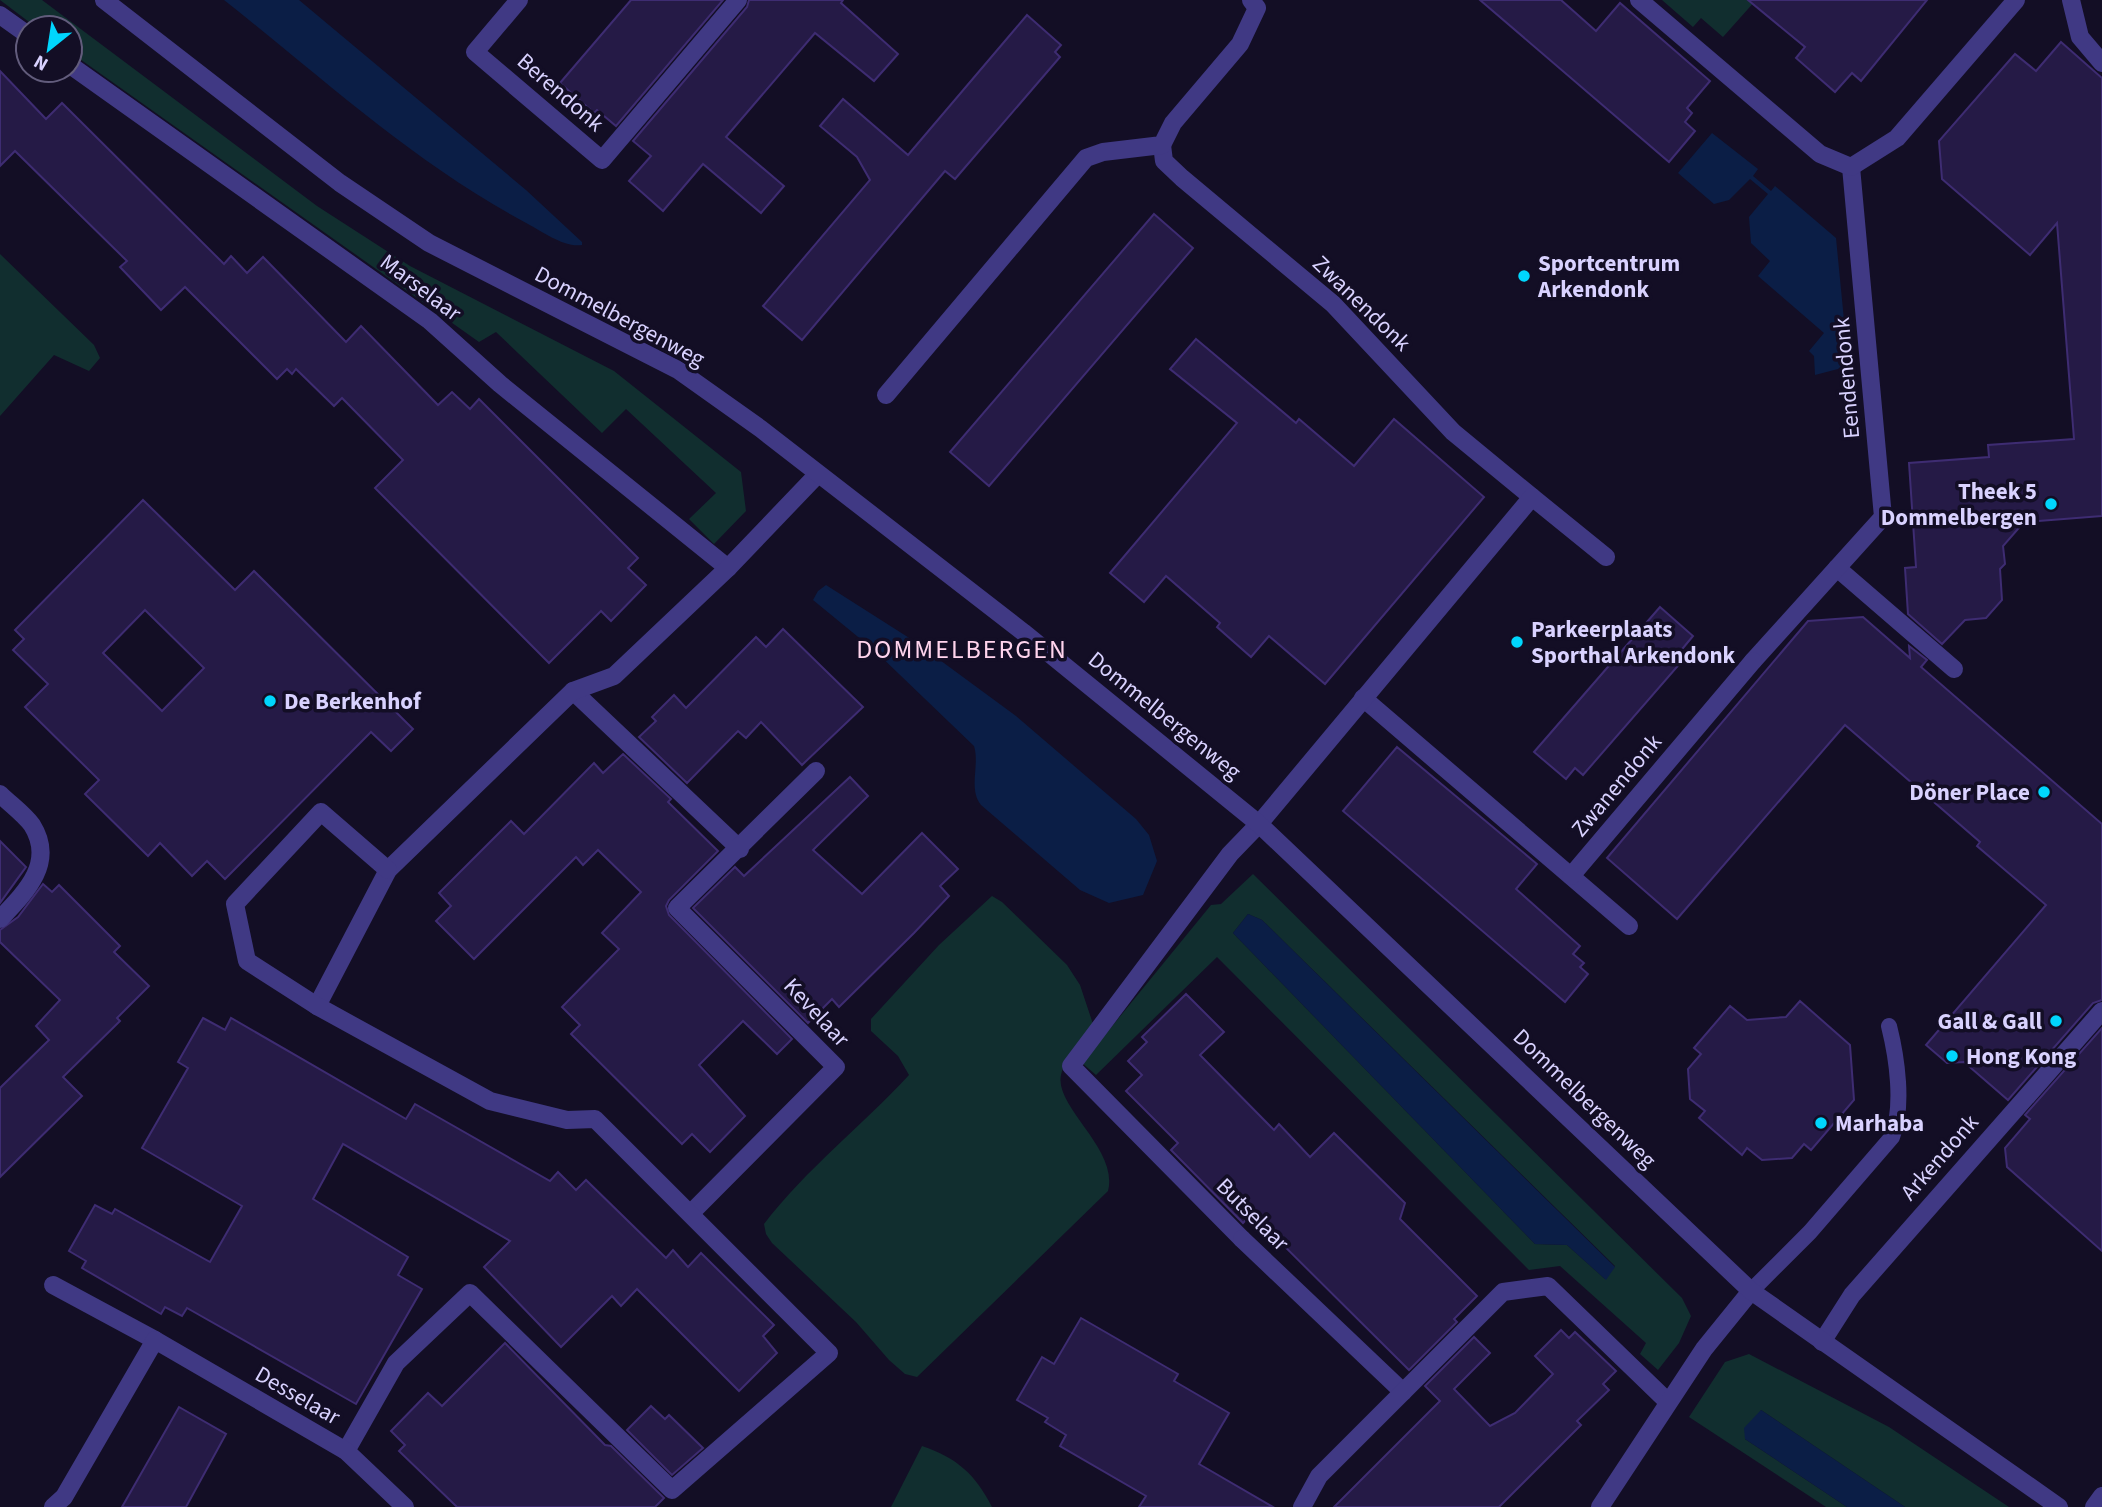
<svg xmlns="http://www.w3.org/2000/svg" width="2102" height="1507" viewBox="0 0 2102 1507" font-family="'Source Sans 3',sans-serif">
<rect width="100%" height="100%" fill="#130e25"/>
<g fill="#112e2f" fill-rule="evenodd">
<polygon points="0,0 42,0 317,206 410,266 614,371 741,472 746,511 714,544 689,519 716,493 626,409 602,433 496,332 479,342 70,52 70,28 37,28"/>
<polygon points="1662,0 1756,0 1723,37 1701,18 1693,27"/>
<polygon points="0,254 94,345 100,358 89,371 54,355 0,416"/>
<path d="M 1253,874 L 1682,1298 L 1691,1316 L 1679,1343 L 1658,1370 L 1640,1354 L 1646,1343 L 1560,1266 L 1529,1270 L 1217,957 L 1096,1075 L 1082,1063 L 1211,905 L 1221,904 ZM 1248,914 L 1262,920 L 1615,1266 L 1605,1279 L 1567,1245 L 1535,1244 L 1233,933 Z"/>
<path d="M 992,896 L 1002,902 L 1067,965 L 1080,985 L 1093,1024 C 1083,1039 1065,1057 1061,1075 C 1054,1107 1119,1149 1108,1191 L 917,1377 L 905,1374 L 889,1360 L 856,1322 L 772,1243 L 766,1234 L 764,1224 C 806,1169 862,1126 909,1075 L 898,1056 L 871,1031 L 871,1019 L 939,945 Z"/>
<polygon points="1749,1354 1889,1427 2009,1507 1905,1507 1761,1410 1745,1439 1847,1507 1826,1507 1689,1417 1725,1362"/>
<path d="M 922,1446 C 957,1458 975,1474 992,1507 L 891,1507 Z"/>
</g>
<g fill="#0b1e46">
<path d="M 224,0 L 299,0 L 526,190 L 582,242 L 582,245 C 565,248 543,232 528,224 C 414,163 325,80 224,0 Z"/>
<polygon points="1712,133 1758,169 1753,176 1771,191 1775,186 1836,238 1848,361 1838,369 1815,375 1814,356 1809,351 1824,333 1758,276 1770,261 1751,243 1749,217 1768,194 1750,179 1729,200 1714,204 1678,173"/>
<path d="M 826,585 L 914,641 L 1016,716 L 1136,819 L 1149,835 L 1157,861 L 1143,895 L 1109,903 L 1080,890 L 981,805 C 968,789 980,765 974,746 L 874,650 L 813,600 L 818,591 Z"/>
<polygon points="1248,914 1262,920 1615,1267 1606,1280 1567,1245 1535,1244 1233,933"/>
<polygon points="1761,1410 1905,1507 1847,1507 1745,1439 1744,1428"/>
</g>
<g fill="#251a46" stroke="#3e2c72" stroke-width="2" fill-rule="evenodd">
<polygon points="631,0 723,0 616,126 597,110 594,113 560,83"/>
<polygon points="749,0 843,0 841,3 898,54 874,81 815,33 726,137 784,186 761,213 703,164 663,211 629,181 651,156 633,141 747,7"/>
<polygon points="1480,0 1561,0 1596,31 1620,3 1710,81 1687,108 1692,113 1685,122 1695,131 1669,162"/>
<polygon points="1748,0 1927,0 1861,81 1852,73 1835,92 1796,58 1805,47"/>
<polygon points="1027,15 1061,45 1055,52 1060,57 955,179 945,171 802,340 763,306 870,180 857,157 820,126 843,99 908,155"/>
<polygon points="2061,42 2102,78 2102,516 2024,522 2003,546 2005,564 2000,569 2002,600 1986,618 1965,620 1942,644 1908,614 1905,568 1916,567 1909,463 1989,457 1988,445 2074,439 2057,223 2030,255 1942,179 1939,141 2015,54 2036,71"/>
<polygon points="0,71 46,119 62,103 224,264 231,256 247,273 263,257 346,342 361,326 438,405 452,392 470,409 479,399 638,558 628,568 646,585 611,621 601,611 549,663 375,488 403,460 342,398 334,406 296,369 292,374 287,369 277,379 185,287 161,310 120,267 127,261 15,151 0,166"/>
<polygon points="1154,214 1193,248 989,486 950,452"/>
<polygon points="1196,339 1296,423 1299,419 1354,466 1394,419 1484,497 1325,684 1269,636 1251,657 1217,627 1220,623 1166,576 1144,602 1110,573 1237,423 1170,369"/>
<path d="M 143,500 L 235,590 L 254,571 L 413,729 L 391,751 L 371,732 L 225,879 L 207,861 L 192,876 L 160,843 L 148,856 L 85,794 L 99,780 L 25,707 L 48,684 L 13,650 L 24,639 L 15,630 ZM 145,610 L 204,668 L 162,711 L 103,653 Z"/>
<polygon points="1660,607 1693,636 1678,654 1683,660 1583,775 1575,768 1566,779 1534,752"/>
<polygon points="1863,617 1910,658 1909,646 1927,660 1921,667 2102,824 2102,1000 2093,1003 2008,1100 1964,1062 1947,1063 1926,1045 2046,905 1977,846 1980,842 1845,725 1677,919 1607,858 1808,621"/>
<polygon points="783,629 863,707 802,765 761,722 746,738 738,731 687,783 639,737 656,721 652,717 674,695 686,708 756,637 766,647"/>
<polygon points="1397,747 1537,864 1516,889 1580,946 1573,954 1584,963 1580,967 1588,974 1565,1002 1343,811"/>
<polygon points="623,754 671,799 668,802 718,851 669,900 666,906 669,915 792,1039 777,1054 743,1021 699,1065 745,1116 710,1152 692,1134 682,1144 571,1034 580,1025 562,1007 619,949 602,933 641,892 598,850 583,865 576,857 474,959 436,921 451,906 439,893 511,821 524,834 594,763 603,773"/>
<polygon points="850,777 868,796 813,850 862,894 922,833 958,869 940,886 949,896 914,933 839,1007 832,999 808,1023 693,908 735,867 744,876"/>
<polygon points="0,841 26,867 0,903"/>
<polygon points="43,884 52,892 59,885 120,946 114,952 149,986 117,1018 120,1021 63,1077 82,1096 0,1177 0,1088 49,1040 36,1026 60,1000 0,942 0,930 18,917"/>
<polygon points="1186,994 1224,1032 1200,1055 1274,1130 1279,1124 1310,1157 1334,1133 1405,1203 1400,1219 1477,1296 1454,1319 1457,1322 1409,1370 1252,1214 1243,1223 1171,1150 1178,1143 1126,1091 1142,1075 1128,1061 1147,1042 1142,1037"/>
<polygon points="1800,1001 1850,1045 1854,1100 1811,1150 1804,1144 1792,1158 1762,1160 1747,1148 1742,1155 1699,1118 1705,1111 1690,1099 1688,1069 1701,1054 1694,1048 1730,1006 1747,1020 1786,1017"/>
<polygon points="203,1018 225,1030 231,1018 406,1119 415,1104 550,1181 558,1172 576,1190 586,1180 666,1258 673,1250 688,1267 701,1253 774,1325 763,1336 777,1353 739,1391 637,1289 621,1306 612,1296 561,1347 484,1267 510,1241 343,1144 313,1199 408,1257 398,1275 422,1289 356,1404 187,1308 182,1316 165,1307 161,1314 82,1268 86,1261 69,1251 95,1205 112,1214 115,1209 210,1262 242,1206 142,1148 188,1068 178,1062"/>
<polygon points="2102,1028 2102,1251 2007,1167 2005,1148 2030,1119 2025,1115"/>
<polygon points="1081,1318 1178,1374 1174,1381 1229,1413 1199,1464 1273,1507 1139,1507 1146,1496 1060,1446 1066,1435 1045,1422 1048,1418 1017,1400 1042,1357 1054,1364"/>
<polygon points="1561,1330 1569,1338 1575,1332 1616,1371 1603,1384 1609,1390 1577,1421 1581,1425 1499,1507 1334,1507 1440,1401 1425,1386 1474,1337 1490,1353 1454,1389 1490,1426 1515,1413 1553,1374 1535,1356"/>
<polygon points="505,1343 605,1445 611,1446 664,1498 655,1507 457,1507 399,1451 405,1445 391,1431 428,1393 442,1406"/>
<polygon points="651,1406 665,1419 669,1415 703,1448 672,1475 627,1430"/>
<polygon points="179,1407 226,1434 186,1507 122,1507"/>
</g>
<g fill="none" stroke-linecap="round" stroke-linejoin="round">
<path stroke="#403984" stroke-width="16" d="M 1751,1291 L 1810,1232 L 1892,1137 C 1904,1106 1897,1058 1889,1026"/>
<g stroke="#403984" stroke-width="18">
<polyline points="1837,568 1954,669"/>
<polyline points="1753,661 1883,517 1851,167"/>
<polyline points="1242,1239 1071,1066 1230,854 1259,824"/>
<polyline points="1822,1342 1852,1295 2102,1011"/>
</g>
<g stroke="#403984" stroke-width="18">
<polyline points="519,0 475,52 602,160 738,0"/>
<polyline points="1639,0 1820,154 1851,167 1897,138 2016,0"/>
<polyline points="2071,0 2080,37 2102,63"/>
<polyline points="0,15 28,35"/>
<polyline points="70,65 430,321 500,384 728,568"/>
<polyline points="1162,145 1164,161 1182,178 1333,304 1453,432 1532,497"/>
<polyline points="886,395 1086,158 1103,152 1162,145 1173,123 1240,44 1257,8 1251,0"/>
<polyline points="573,691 740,849"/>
<polyline points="1363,698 1629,926"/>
<path d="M 0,794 C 10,804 24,814 32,825 C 56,863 25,893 0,919"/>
<polyline points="1259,824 1532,497 1606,557"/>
<polyline points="1571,876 1753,661"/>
<polyline points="317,1006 388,870 573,691 614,676 728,568 818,474"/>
<polyline points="691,1213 836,1067 677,908 816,771"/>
<polyline points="1242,1239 1403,1392"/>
<polyline points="53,1285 155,1340"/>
<polyline points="346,1451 396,1363 470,1293 672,1490 829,1353 595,1119 567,1120 490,1101 317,1006 247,961 235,904 321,812 388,870"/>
<polyline points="53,1507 64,1497 155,1340 346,1451 405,1507"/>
<polyline points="1302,1507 1319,1476 1503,1292 1548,1286 1668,1402"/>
<polyline points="1600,1507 1704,1349 1751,1291"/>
<polyline points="2094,1507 2102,1496"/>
</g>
<polyline stroke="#403984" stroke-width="18" points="104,0 340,183 429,243 678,370 761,429 1023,632 1259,824 1751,1291 2059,1507"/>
</g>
<g fill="#00d6fd" stroke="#130e25" stroke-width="2.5">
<circle cx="1524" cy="276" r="7"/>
<circle cx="2051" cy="504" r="7"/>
<circle cx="1517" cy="642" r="7"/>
<circle cx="270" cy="701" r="7"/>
<circle cx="2044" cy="792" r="7"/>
<circle cx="2056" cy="1021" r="7"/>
<circle cx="1952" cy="1056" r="7"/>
<circle cx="1821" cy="1123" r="7"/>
</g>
<g text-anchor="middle" stroke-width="7" stroke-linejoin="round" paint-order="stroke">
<g font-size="23" fill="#d9d2ff" stroke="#130e25">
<text transform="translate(561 92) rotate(41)" y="8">Berendonk</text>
<text transform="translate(421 287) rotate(37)" y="8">Marselaar</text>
<text transform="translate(1362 303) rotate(44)" y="8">Zwanendonk</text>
<text transform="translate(620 316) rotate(28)" y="8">Dommelbergenweg</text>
<text transform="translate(1846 378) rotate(-95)" y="8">Eendendonk</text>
<text transform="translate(1165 715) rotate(39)" y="8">Dommelbergenweg</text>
<text transform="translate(1616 785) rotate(-50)" y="8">Zwanendonk</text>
<text transform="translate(817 1012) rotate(47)" y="8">Kevelaar</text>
<text transform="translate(1585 1098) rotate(44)" y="8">Dommelbergenweg</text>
<text transform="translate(1939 1157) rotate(-49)" y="8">Arkendonk</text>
<text transform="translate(1253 1214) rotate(45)" y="8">Butselaar</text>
<text transform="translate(298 1395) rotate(30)" y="8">Desselaar</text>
</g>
<g font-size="23" font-weight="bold" fill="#d9d2ff" stroke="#130e25" text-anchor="start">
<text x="1538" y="271">Sportcentrum<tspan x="1538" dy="26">Arkendonk</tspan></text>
<text x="2037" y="499" text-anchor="end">Theek 5<tspan x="2037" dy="26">Dommelbergen</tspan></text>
<text x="1531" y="637">Parkeerplaats<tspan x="1531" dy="26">Sporthal Arkendonk</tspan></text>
<text x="284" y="709">De Berkenhof</text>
<text x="2030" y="800" text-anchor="end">Döner Place</text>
<text x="2042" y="1029" text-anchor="end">Gall &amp; Gall</text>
<text x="1966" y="1064">Hong Kong</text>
<text x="1835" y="1131">Marhaba</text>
</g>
<g font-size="26" letter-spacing="2" fill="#ffd4ed" stroke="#130e25">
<text x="962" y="658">DOMMELBERGEN</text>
</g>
</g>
<g transform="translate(49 49) rotate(210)"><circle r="33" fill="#130e25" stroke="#625c7c" stroke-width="2"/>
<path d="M0-5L12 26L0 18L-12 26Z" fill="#00d6fd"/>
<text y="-10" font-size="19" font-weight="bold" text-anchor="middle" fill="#d9d2ff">N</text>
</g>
</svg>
